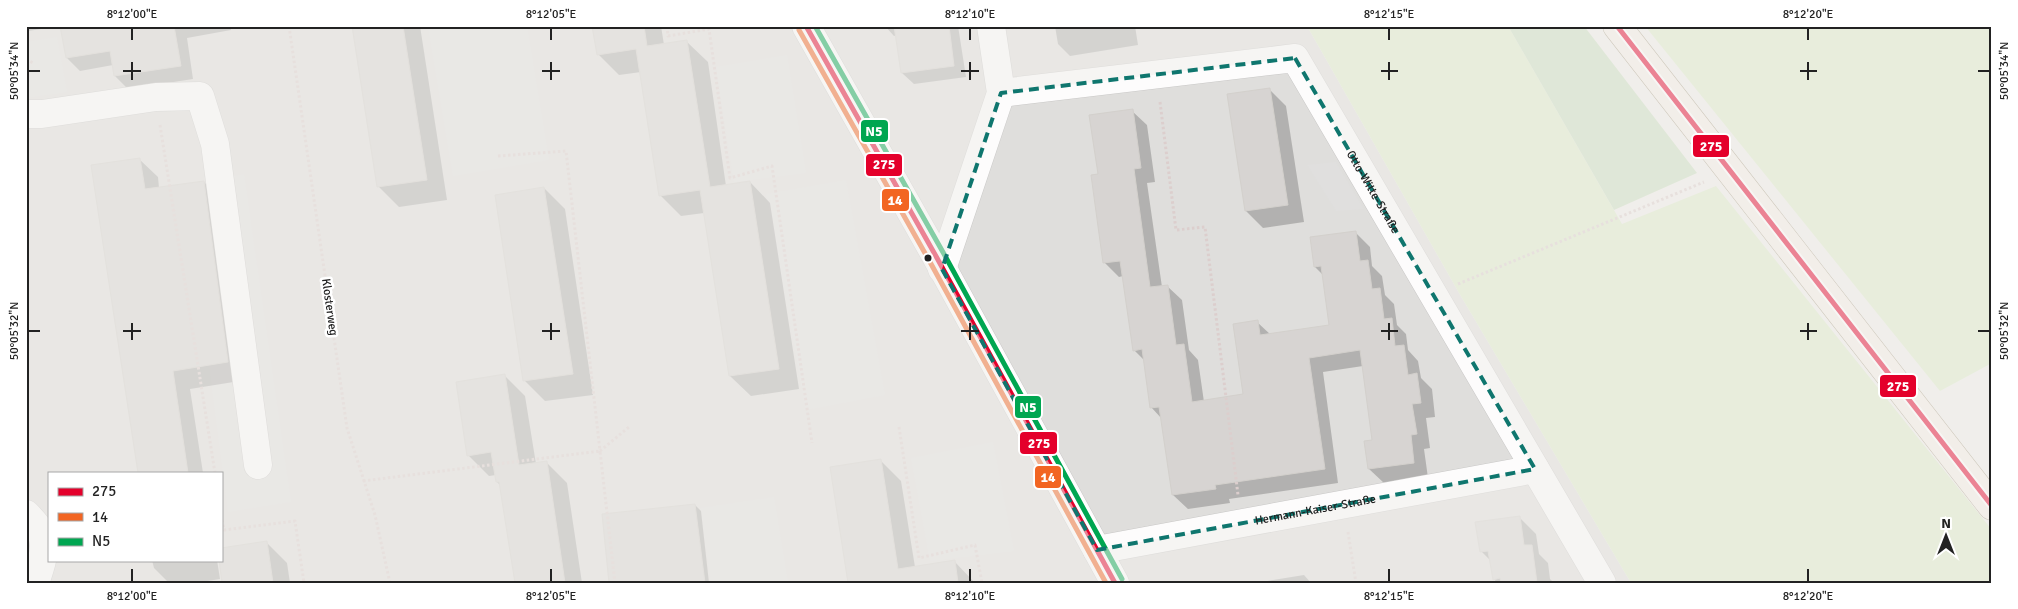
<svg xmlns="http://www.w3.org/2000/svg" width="2018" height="609" viewBox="0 0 2018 609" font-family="Signika,sans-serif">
<rect width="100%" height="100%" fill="#f0eeeb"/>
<path fill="#dfdedc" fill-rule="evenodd" d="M 26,26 L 1307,26 L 1459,293 L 1631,583 L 26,583 ZM 49,473 L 221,473 L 221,560 L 49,560 Z"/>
<g fill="#ddeccb">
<polygon points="1307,26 1508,26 1622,224 1716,186 1992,530 1992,583 1631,583 1459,293"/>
<polygon points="1645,26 1992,26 1992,363 1940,391"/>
</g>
<polygon fill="#cbdec1" points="1508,26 1584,26 1697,173 1614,210"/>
<g fill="#e0dfde">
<polygon points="428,26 527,26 549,160 453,176"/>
<polygon points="57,37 67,92 26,98 26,42"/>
<polygon points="787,55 806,173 734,182 716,67"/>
<polygon points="1336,162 1364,209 1336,211 1307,165"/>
<polygon points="244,174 291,502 228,512 209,365 235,361 210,180"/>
<polygon points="846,180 885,395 806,410 766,194"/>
<polygon points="993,442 1014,551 930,561 911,458"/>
<polygon points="774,497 788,583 711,583 700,508"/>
</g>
<g fill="#0003">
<polygon points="26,26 230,26 231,30 187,38 193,79 128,89 115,76 113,65 80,71 67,58 61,26 28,31"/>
<polygon points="354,26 420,26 447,200 399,207 378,186"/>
<polygon points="593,26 661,26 664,45 687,42 708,62 726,186 750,182 770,203 799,389 751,396 730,376 704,213 681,216 660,195 641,72 619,75 598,54"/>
<polygon points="885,26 958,26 966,77 914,84 902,73 897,35 894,36"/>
<polygon points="1055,26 1135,26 1138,45 1070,56 1058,44"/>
<polygon points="1269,89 1286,106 1304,222 1263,228 1246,211 1228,95"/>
<polygon points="1132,111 1147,125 1155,182 1147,183 1162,287 1167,286 1182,300 1189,350 1198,360 1204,402 1244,395 1257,322 1271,335 1331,326 1323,275 1315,267 1355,232 1370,247 1372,266 1382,276 1385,295 1394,304 1397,325 1406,334 1408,350 1418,361 1421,378 1432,389 1435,417 1426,418 1430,448 1424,449 1428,478 1384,483 1369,469 1366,442 1373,441 1363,366 1323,372 1338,483 1229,499 1230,503 1188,509 1173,495 1162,419 1151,407 1145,361 1134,350 1123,276 1119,277 1104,262 1099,175"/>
<polygon points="139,159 158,177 159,188 204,182 222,200 246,380 190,389 203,473 139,473"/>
<polygon points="544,188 565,209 593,395 545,401 525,381"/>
<polygon points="505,376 525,396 536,464 546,462 567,483 582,583 516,583 501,486 497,482 496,475 489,476 468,455"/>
<polygon points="880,460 901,481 915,567 954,561 975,583 849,583"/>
<polygon points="695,505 701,511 709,583 611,583"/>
<polygon points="1519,517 1536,534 1539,554 1548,563 1550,579 1554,583 1497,583 1494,579 1491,561 1481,551"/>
<polygon points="266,542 287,563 290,583 224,583"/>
<polygon points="152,560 217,560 220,579 195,583 169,583 154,568"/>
<polygon points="1304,575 1311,583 1261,583 1261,582"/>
</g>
<g fill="#d7d4d2" stroke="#d3d0cc">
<polygon points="60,26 174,26 181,66 114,76 110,51 66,58"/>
<polygon points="352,26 403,26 427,180 377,187"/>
<polygon points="592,26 644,26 647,46 687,40 710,187 750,181 779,369 729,376 700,190 659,196 636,49 597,55"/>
<polygon points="894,26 949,26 954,66 901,73"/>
<polygon points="1270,88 1288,205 1245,211 1227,94"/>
<polygon points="1133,109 1141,168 1134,169 1150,287 1168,285 1176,345 1184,344 1192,402 1243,394 1233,324 1258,320 1260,335 1329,325 1321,266 1314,267 1310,237 1356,231 1360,261 1368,260 1372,289 1380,288 1384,319 1392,318 1395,346 1404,345 1408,375 1417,373 1421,403 1412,404 1417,434 1411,435 1414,463 1368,469 1364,441 1372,440 1360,350 1309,358 1325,469 1215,485 1216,489 1172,495 1159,407 1150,408 1142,349 1133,351 1120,261 1103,263 1091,175 1098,174 1089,115"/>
<polygon points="140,158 145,189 204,181 228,362 173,371 188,473 138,473 112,303 91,165"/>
<polygon points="544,187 573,374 523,381 495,195"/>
<polygon points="505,374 519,465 547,461 565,583 515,583 499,482 496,482 491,452 467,456 456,382"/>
<polygon points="881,459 898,569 955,560 958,583 848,583 830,467"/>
<polygon points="695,504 705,583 609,583 602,514"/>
<polygon points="1520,516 1524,545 1532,545 1537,583 1501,583 1500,578 1493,580 1488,551 1480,552 1475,522"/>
<polygon points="267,541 273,583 222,583 219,560 221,560 221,548"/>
</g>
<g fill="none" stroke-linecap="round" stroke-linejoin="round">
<g stroke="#c9c8c7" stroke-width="29">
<g id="minor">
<polyline points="806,26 937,258 1115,583"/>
<path id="s1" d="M 1001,93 L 1295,58 L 1602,583"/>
<polyline points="26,114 42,114 156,97 200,96 215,144 258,465"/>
<polyline points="942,269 1001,93 991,26"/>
<path d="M 26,514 C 31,519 38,526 41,533 C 48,547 40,569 35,583"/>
<path id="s2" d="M 1097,550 L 1535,469"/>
</g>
</g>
<g stroke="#a79c86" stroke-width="29">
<polyline id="major" points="1617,26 1992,506"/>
</g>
<g stroke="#dccecd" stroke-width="3" stroke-dasharray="2.5 2.5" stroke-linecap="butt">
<polyline points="289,26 347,428 375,515 390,583"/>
<polyline points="667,26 668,36 709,29 730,178 772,166 812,443"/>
<polyline points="26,59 33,63"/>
<polyline points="1160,102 1176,230 1205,227 1238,495"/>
<polyline points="160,125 215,473"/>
<polyline points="498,156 566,151 600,451 629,427"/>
<polyline points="1458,284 1704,182"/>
<polyline points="899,427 919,558 975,545 982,583"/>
<polyline points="363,481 600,451 615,583"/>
<polyline points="221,515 224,530 295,521 304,583"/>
<polyline points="1348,532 1356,583"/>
</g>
<use href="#minor" stroke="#fdfcfc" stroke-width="28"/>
<use href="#major" stroke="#f3ede7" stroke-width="28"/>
<g stroke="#fff" stroke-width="9">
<g id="bus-1">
<polyline points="806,26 937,258 1115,583"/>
<polyline points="1617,26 1992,506"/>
</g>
</g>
<g stroke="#fff" stroke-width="9">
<polyline id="bus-2" points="799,30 930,262 1106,583"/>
</g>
<g stroke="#fff" stroke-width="9">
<polyline id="bus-3" points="815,26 944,254 1122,579"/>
</g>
<use href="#bus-1" stroke="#e4002b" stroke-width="5"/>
<use href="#bus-2" stroke="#f26522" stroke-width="5"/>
<use href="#bus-3" stroke="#00a651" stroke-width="5"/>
</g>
<path d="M0 0H2018V609H0ZM 1295,58 L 1535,469 L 1097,550 L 942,269 L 1001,93 Z" fill="#f0eeeb" fill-opacity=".55" fill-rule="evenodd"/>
<path fill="none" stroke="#0f766e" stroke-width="4" stroke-dasharray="10 6" stroke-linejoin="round" d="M 1295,58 L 1535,469 L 1097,550 L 942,269 L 1001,93 Z"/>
<path fill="none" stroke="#222" stroke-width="2" d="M 132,28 L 132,40M 551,28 L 551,40M 970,28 L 970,40M 1389,28 L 1389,40M 1808,28 L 1808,40M 132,62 L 132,80M 551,62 L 551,80M 970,62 L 970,80M 1389,62 L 1389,80M 1808,62 L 1808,80M 28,71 L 40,71M 123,71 L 141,71M 542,71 L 560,71M 961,71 L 979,71M 1381,71 L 1398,71M 1800,71 L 1817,71M 1978,71 L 1990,71M 132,323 L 132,340M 551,323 L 551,340M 970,323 L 970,340M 1389,323 L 1389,340M 1808,323 L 1808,340M 28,331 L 40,331M 123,331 L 141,331M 542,331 L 560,331M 961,331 L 979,331M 1381,331 L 1398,331M 1800,331 L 1817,331M 1978,331 L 1990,331M 132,569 L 132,582M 551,569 L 551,582M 970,569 L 970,582M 1389,569 L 1389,582M 1808,569 L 1808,582"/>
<circle fill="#222" stroke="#fff" stroke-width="2" cx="928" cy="258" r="4.5"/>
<g text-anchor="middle" stroke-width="5" stroke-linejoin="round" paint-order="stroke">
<g font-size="12" fill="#222" stroke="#fff">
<text dy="4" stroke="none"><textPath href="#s1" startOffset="451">Otto-Witte-Straße</textPath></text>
<text transform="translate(330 307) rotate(82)" y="4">Klosterweg</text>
<text dy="4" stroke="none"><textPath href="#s2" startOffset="222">Hermann-Kaiser-Straße</textPath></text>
</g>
</g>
<g stroke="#fff" stroke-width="2">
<rect x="860" y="119" width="29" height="24" rx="5" fill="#00a651"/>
<rect x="1692" y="134" width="38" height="24" rx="5" fill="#e4002b"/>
<rect x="865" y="153" width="38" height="24" rx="5" fill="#e4002b"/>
<rect x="881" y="188" width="29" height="24" rx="5" fill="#f26522"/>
<rect x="1879" y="374" width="38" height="24" rx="5" fill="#e4002b"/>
<rect x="1014" y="395" width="28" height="24" rx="5" fill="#00a651"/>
<rect x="1019" y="431" width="39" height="24" rx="5" fill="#e4002b"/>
<rect x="1034" y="465" width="28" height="24" rx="5" fill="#f26522"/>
</g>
<g font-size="14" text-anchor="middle" font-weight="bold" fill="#fff">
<text x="874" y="136">N5</text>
<text x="1711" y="151">275</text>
<text x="884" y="169">275</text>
<text x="895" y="205">14</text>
<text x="1898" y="391">275</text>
<text x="1028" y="412">N5</text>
<text x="1039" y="448">275</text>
<text x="1048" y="482">14</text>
</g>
<rect width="2018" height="609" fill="none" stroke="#ffffff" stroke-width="55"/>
<rect x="48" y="472" width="175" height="90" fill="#ffffff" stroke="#a7a7a7"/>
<rect x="58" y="488" width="25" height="8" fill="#e4002b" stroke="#a7a7a7"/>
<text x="92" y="496" font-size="15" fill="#222222">275</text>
<rect x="58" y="513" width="25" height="8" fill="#f26522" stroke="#a7a7a7"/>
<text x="92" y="522" font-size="15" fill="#222222">14</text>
<rect x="58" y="538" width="25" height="8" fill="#00a651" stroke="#a7a7a7"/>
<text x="92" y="546" font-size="15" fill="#222222">N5</text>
<g transform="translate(1946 536)" stroke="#ffffff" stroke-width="4" paint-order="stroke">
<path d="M0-4L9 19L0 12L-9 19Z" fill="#222222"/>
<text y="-8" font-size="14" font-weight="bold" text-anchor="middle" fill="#222222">N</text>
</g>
<rect x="28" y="28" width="1962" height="554" fill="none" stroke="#222" stroke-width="2"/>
<g font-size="12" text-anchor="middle" fill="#222">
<text x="132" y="18">8°12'00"E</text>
<text x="551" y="18">8°12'05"E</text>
<text x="970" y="18">8°12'10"E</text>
<text x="1389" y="18">8°12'15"E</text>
<text x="1808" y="18">8°12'20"E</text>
<text transform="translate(14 71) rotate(-90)" y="4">50°05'34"N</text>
<text transform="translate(2004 71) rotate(-90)" y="4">50°05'34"N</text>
<text transform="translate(14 331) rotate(-90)" y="4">50°05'32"N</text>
<text transform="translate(2004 331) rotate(-90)" y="4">50°05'32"N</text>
<text x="132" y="600">8°12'00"E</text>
<text x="551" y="600">8°12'05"E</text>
<text x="970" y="600">8°12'10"E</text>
<text x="1389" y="600">8°12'15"E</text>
<text x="1808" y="600">8°12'20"E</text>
</g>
</svg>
